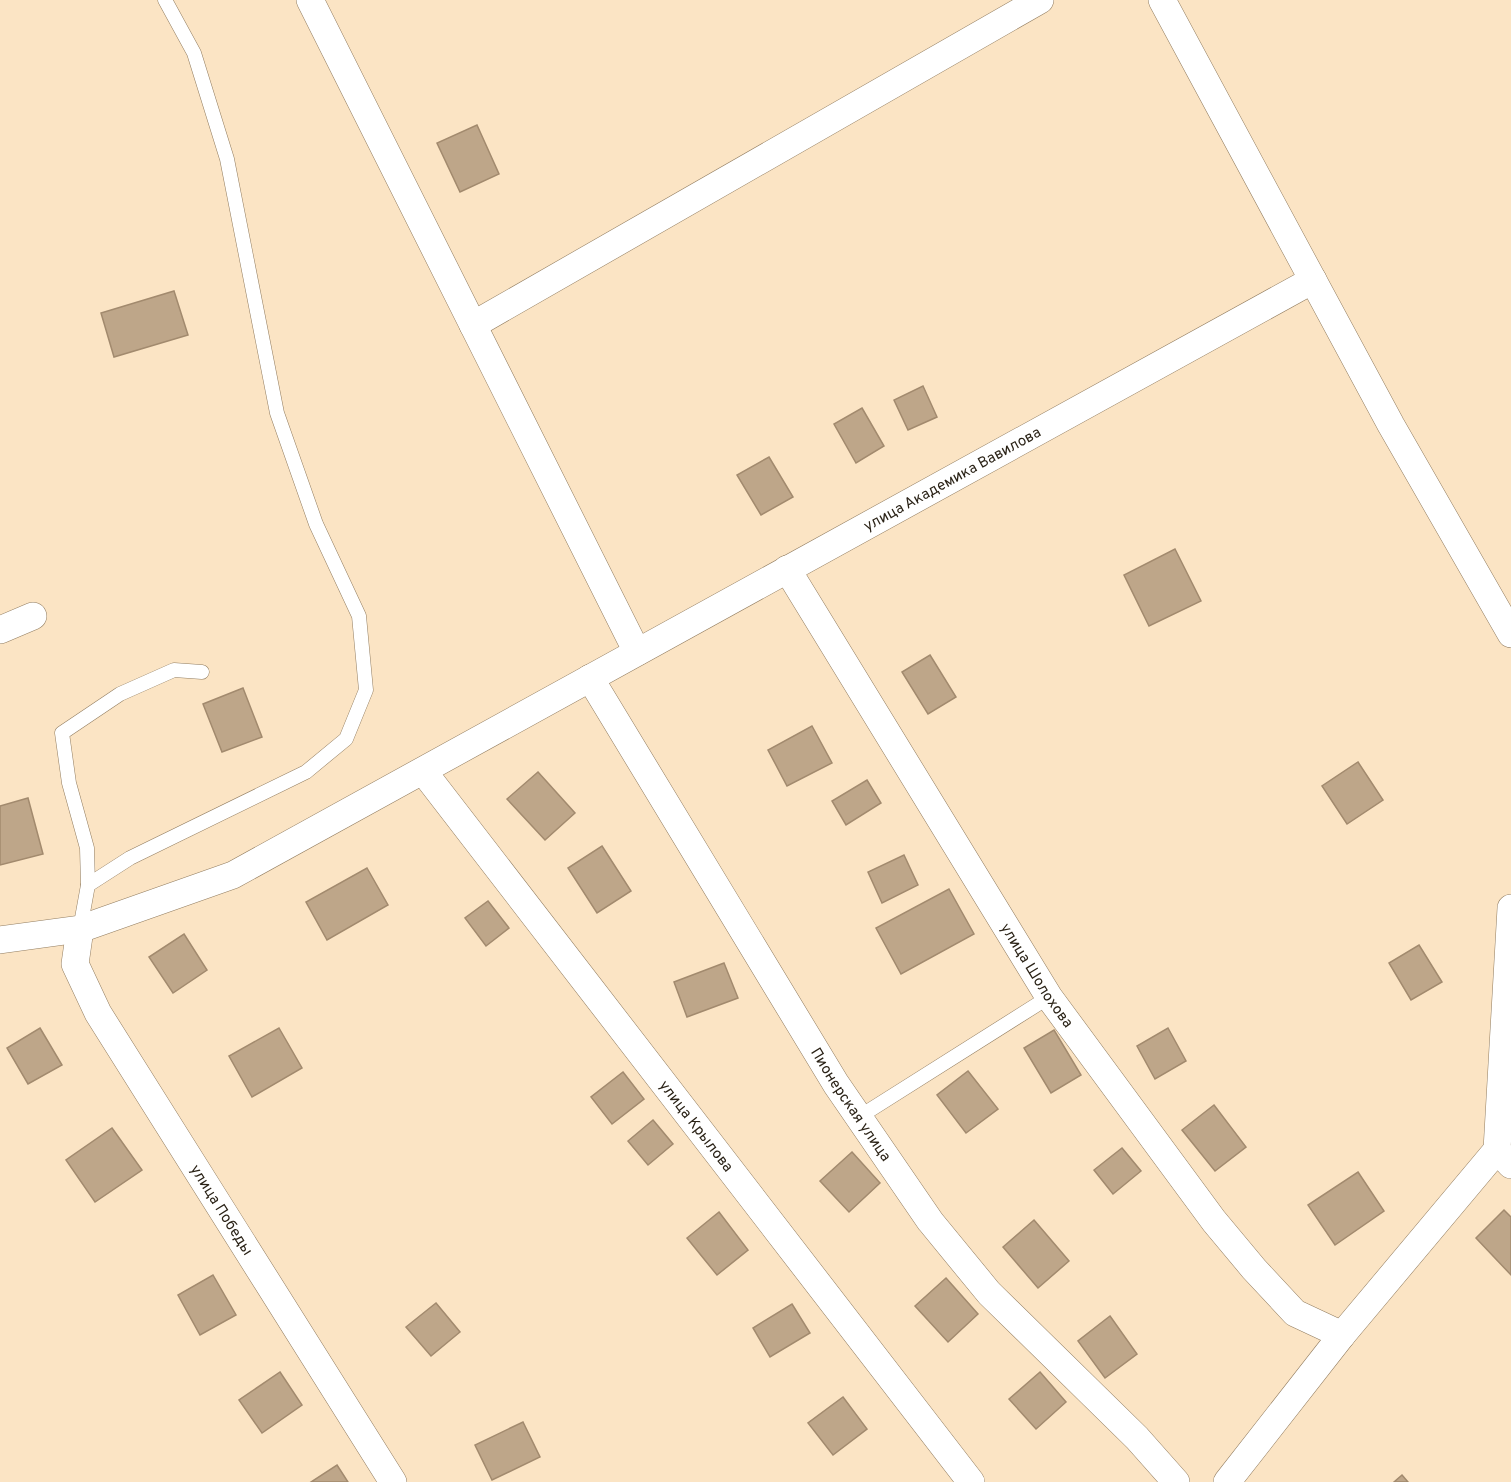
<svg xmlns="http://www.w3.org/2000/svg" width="1511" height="1482" viewBox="0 0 1511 1482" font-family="Overpass,sans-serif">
<rect width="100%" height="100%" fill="#fbe4c4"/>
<g fill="#bea689" stroke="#a28a6e" stroke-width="1.5">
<polygon points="477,125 499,174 460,192 437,143"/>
<polygon points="174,291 188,335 114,357 101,313"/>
<polygon points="923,386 937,417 908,430 894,400"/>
<polygon points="862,408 884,446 856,463 834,424"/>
<polygon points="769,457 793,497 761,515 737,475"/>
<polygon points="1175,549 1201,601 1149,626 1124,575"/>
<polygon points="930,655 956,697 928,714 902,672"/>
<polygon points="243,688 262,737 222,752 203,704"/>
<polygon points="812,726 832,763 787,786 768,750"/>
<polygon points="1358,762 1383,800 1347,824 1322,786"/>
<polygon points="538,772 575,813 545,840 507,799"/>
<polygon points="867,780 881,803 846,825 832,801"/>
<polygon points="28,798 43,854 0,865 0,806"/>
<polygon points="602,846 631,891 597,913 568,868"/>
<polygon points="904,855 918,885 882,903 868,872"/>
<polygon points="367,868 388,905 327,940 306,902"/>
<polygon points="949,889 974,934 901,974 876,928"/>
<polygon points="488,901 509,928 486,946 465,918"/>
<polygon points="184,934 207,970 173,993 149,957"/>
<polygon points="1419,945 1442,982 1411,1000 1389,963"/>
<polygon points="724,963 738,998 687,1017 674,982"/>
<polygon points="40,1028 62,1065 28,1084 7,1048"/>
<polygon points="279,1028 302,1068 252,1097 229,1056"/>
<polygon points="1168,1028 1186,1061 1155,1079 1137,1046"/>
<polygon points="1054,1030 1081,1075 1051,1093 1024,1048"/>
<polygon points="968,1071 998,1109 966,1133 937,1095"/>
<polygon points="623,1072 644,1099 612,1124 591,1097"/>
<polygon points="1214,1105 1246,1147 1215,1171 1182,1130"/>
<polygon points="653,1120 673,1144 648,1165 628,1141"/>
<polygon points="112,1128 142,1170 95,1202 66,1160"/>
<polygon points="1122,1148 1141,1171 1113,1194 1094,1170"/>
<polygon points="852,1152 880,1183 849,1212 820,1181"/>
<polygon points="1358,1172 1384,1211 1335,1245 1308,1205"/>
<polygon points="1504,1210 1511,1217 1511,1275 1476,1238"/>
<polygon points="719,1212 748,1250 717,1275 687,1238"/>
<polygon points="1034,1220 1069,1261 1038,1288 1003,1247"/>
<polygon points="213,1275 236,1315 200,1335 178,1295"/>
<polygon points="946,1278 978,1314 948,1342 915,1306"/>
<polygon points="436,1303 460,1332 431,1356 406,1327"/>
<polygon points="792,1304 810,1333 770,1357 753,1328"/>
<polygon points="1110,1316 1137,1354 1105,1378 1078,1341"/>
<polygon points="280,1372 302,1405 262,1433 239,1400"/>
<polygon points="1040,1372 1066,1402 1036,1429 1009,1399"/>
<polygon points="843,1397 867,1429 833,1455 808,1423"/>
<polygon points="523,1422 540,1457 492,1480 475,1445"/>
<polygon points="337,1465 348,1482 311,1482"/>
<polygon points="1402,1475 1408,1482 1394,1482"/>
</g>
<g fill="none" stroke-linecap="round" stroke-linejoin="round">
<g stroke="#927d60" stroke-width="15">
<g id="lane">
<polyline points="88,885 130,858 306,772 346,739 366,690 359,616 316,524 277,413 227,159 194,53 165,0"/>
<polyline points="80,929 88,885 87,848 69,783 62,733 120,694 174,670 202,672"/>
<polyline points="859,1117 1049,997"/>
</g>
</g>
<g stroke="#927d60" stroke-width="28">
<g id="street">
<polyline points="310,0 637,652"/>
<polyline points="1162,0 1391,425 1511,634"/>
<polyline points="473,325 1040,0"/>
<path id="s1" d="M 787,569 L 1049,997 L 1214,1221 L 1254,1269 L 1295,1313 L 1342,1335"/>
<polyline points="0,630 33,616"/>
<path id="s2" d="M 590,678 L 836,1084 L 930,1221 L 989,1293 L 1137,1438 L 1176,1482"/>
<path id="s3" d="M 423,771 L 971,1482"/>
<polyline points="1511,908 1497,1150 1511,1165"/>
<path id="s4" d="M 80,929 L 75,964 L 98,1013 L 393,1482"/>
<path id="s5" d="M 0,940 L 80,929 L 233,875 L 1313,280"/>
<polyline points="1227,1482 1342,1335 1497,1150"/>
</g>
</g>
<use href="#lane" stroke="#fff" stroke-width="14"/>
<use href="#street" stroke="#fff" stroke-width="27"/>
</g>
<g text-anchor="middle" stroke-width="6" stroke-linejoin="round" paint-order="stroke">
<g font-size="15" fill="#2b2317" stroke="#fff">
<text dy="5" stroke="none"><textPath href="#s5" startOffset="1064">улица Академика Вавилова</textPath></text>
<text dy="5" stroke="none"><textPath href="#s1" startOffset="477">улица Шолохова</textPath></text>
<text dy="5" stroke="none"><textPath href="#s2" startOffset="500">Пионерская улица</textPath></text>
<text dy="5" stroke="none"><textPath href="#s3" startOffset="448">улица Крылова</textPath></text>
<text dy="5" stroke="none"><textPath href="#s4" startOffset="322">улица Победы</textPath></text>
</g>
</g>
</svg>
